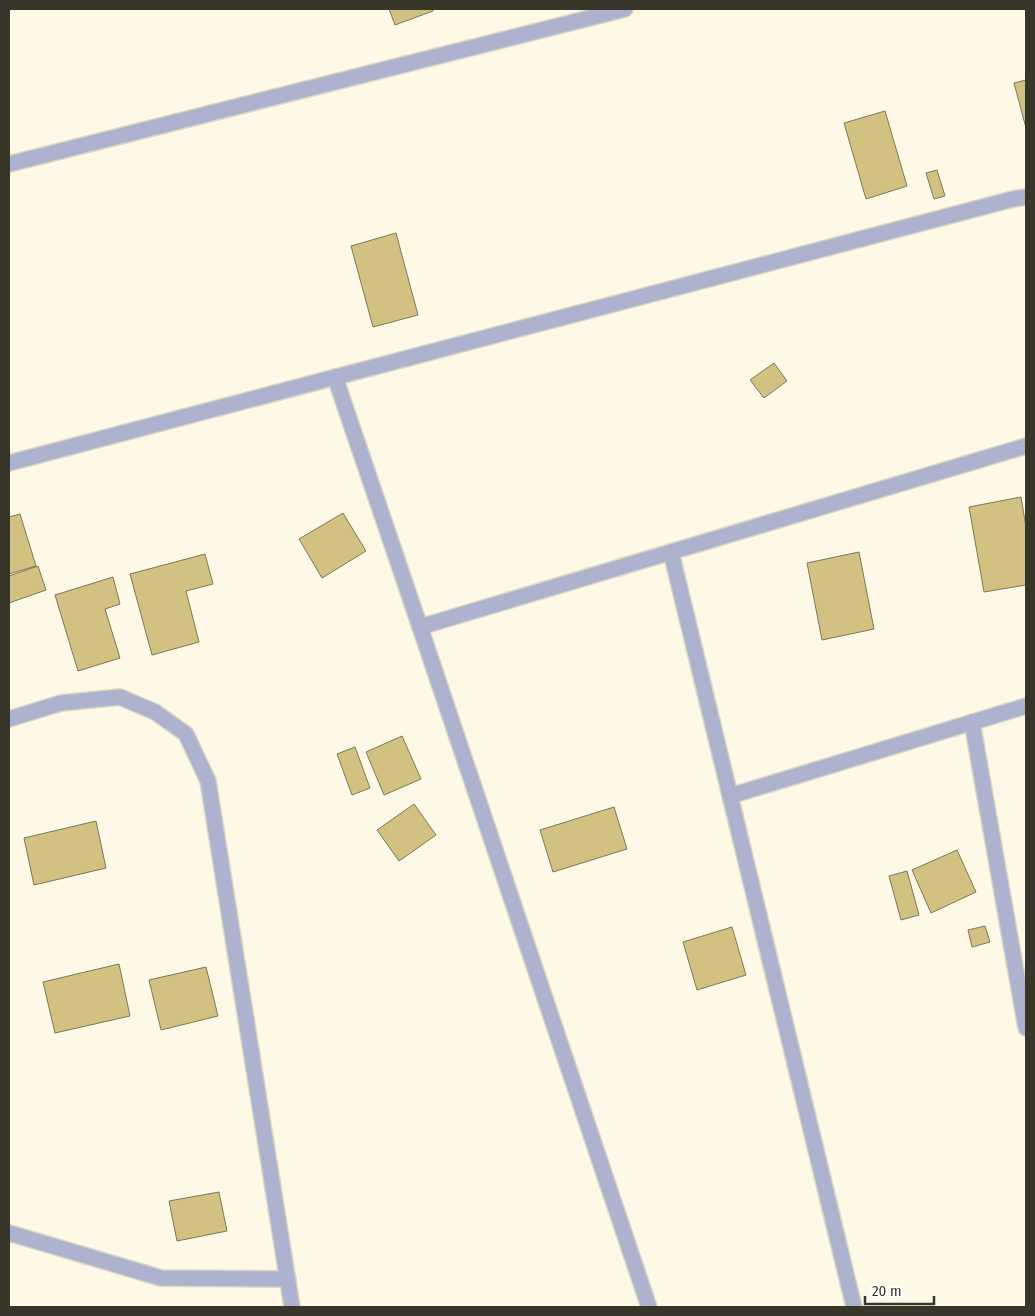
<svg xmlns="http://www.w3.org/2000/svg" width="1035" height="1316" viewBox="0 0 1035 1316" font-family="'Fira Sans Condensed',sans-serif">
<rect width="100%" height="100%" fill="#fef9e6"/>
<g fill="#d2c180" stroke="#7e775b">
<polygon points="389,9 433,9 433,11 395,25"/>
<polygon points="1026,80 1026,128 1014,83"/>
<polygon points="885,111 907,186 866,199 844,123"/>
<polygon points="937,170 945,196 934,199 926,173"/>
<polygon points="396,233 418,315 373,327 351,246"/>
<polygon points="774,363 787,381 764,398 750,380"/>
<polygon points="1021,497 1026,527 1026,585 984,592 969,507"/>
<polygon points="343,513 366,551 322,578 299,539"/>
<polygon points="20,514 36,566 9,574 9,517"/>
<polygon points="859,552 874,629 822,640 807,563"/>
<polygon points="205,554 213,584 186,591 199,642 152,655 130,574"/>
<polygon points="38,566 46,590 9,603 9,576"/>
<polygon points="113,577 120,604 105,609 120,658 78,671 55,595"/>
<polygon points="402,736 421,779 384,795 366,752"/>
<polygon points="355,747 370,788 352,795 337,754"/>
<polygon points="414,804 436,835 399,861 377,830"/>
<polygon points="614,807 627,849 553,872 540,830"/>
<polygon points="96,821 106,868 34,885 24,838"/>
<polygon points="957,850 976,892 931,913 912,870"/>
<polygon points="907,871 919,915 901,920 889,876"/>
<polygon points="985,926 990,942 972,947 968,930"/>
<polygon points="732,927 746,975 697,990 683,942"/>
<polygon points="119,964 130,1016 55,1033 43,982"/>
<polygon points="206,967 218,1016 161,1030 149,980"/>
<polygon points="219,1192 227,1231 177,1241 169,1201"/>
</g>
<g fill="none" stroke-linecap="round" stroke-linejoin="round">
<g stroke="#dad6c4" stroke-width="18">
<g id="minor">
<polyline points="335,377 420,627 1026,446"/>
<polyline points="9,463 1013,199 1026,197"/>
<polyline points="671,552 854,1307"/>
<polyline points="420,627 649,1307"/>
<polyline points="9,719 61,703 120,697 155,712 186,734 208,781 292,1307"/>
<polyline points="972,722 1026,1028"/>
<polyline points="730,796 1026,706"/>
<polyline points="9,1233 161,1278 288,1279"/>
</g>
</g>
<g stroke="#dad6c4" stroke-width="18">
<polyline id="tertiary" points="9,164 625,9"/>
</g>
<use href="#minor" stroke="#adb3ce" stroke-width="15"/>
<use href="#tertiary" stroke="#adb3ce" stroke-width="15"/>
</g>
<rect width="1035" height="1316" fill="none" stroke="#383529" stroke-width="20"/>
<path d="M865 1296v8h69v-8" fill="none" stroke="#383529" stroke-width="2.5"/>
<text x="872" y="1296" font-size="15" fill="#383529" stroke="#ffffff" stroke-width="4" paint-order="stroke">20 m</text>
</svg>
